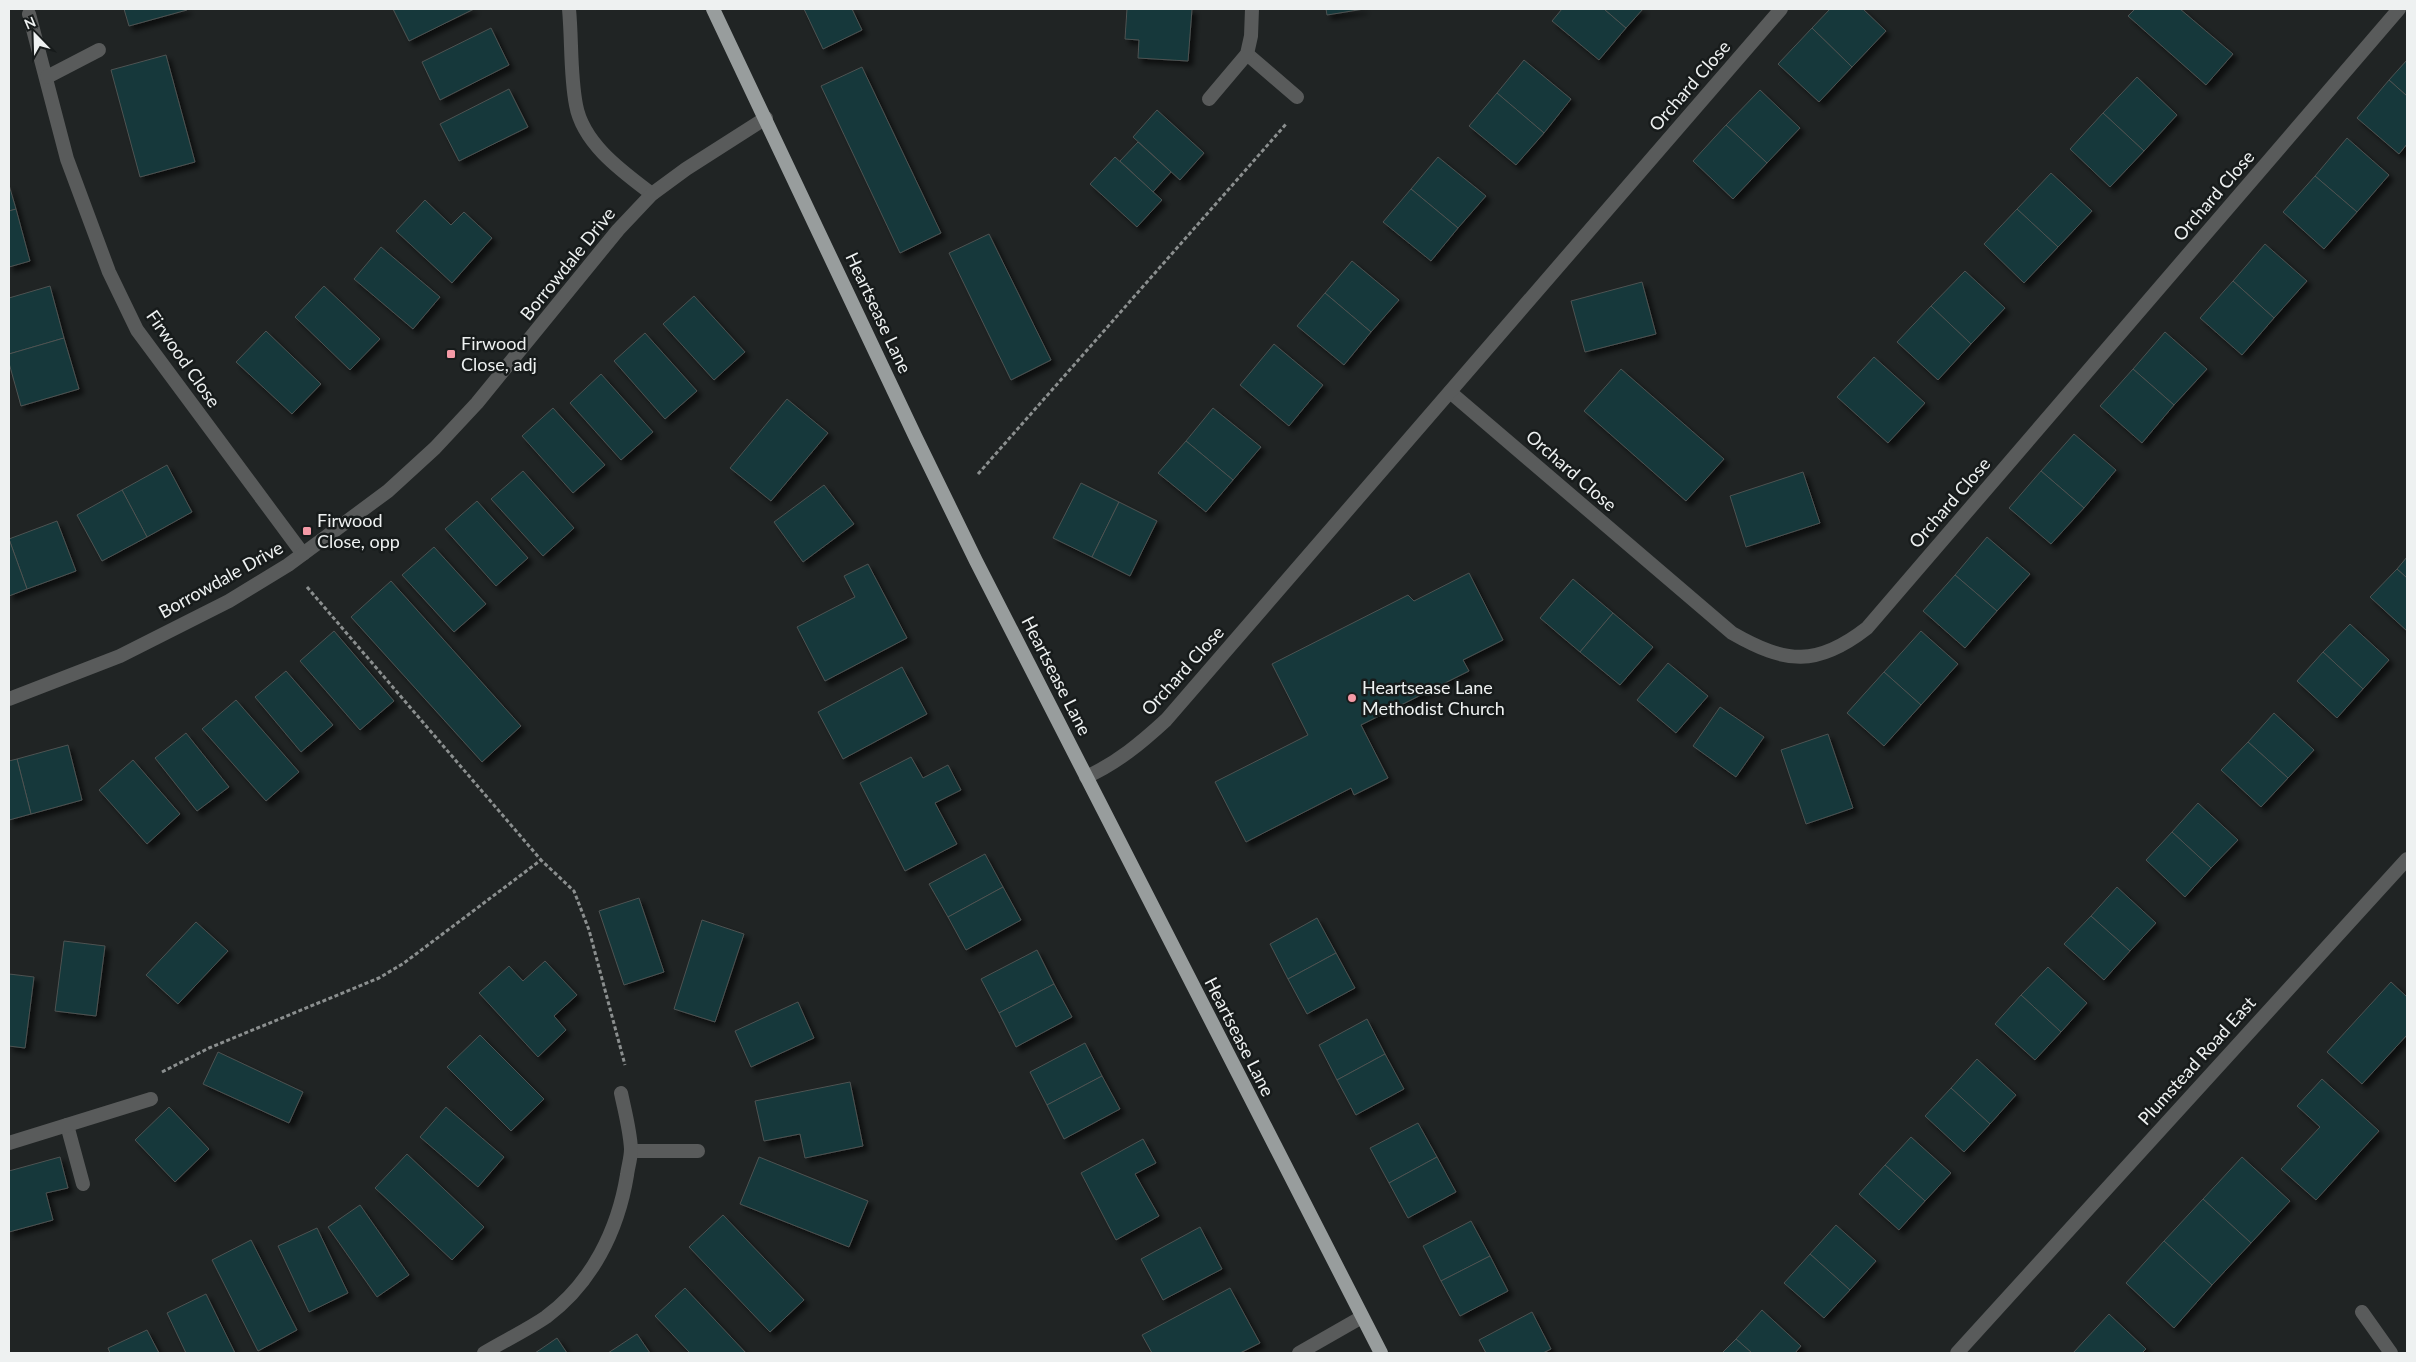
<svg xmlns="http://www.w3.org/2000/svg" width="2416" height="1362" viewBox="0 0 2416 1362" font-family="Lato,sans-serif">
<defs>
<filter id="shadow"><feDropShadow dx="4.5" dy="4.5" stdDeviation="2.5" flood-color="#0009"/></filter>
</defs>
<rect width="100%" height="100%" fill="#202424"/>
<g fill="#12393a" stroke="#4e5252" filter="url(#shadow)">
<polygon points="124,9 187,9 187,10 129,26"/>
<polygon points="393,9 474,9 409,41"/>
<polygon points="804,9 852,9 862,30 823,49"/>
<polygon points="1127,9 1192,9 1188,61 1138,58 1139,40 1125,39"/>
<polygon points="1326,9 1364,9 1327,15"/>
<polygon points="1562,9 1604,9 1626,28 1599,60 1552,21"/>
<polygon points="1604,9 1643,9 1626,28"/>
<polygon points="1830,9 1863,9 1886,31 1852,67 1812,28"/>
<polygon points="2135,9 2180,9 2233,54 2206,85 2128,16"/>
<polygon points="491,28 509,65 440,100 422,62"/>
<polygon points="1812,28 1852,67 1819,102 1778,64"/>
<polygon points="166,55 195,162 140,177 111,70"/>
<polygon points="1524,60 1571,99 1544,133 1497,93"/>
<polygon points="2407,60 2407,96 2389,80"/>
<polygon points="862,67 941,233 900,253 821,86"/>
<polygon points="2137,77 2177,115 2144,151 2103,113"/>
<polygon points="2389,80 2407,96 2407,144 2399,154 2357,118"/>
<polygon points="509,89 528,127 459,161 440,124"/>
<polygon points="1760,90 1800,128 1767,163 1726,125"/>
<polygon points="1497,93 1544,133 1516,165 1469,126"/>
<polygon points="1157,110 1204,153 1180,180 1133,137"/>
<polygon points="2103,113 2144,151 2110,187 2070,149"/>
<polygon points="1726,125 1767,163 1733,199 1693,161"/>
<polygon points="2347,138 2389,175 2357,212 2315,176"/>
<polygon points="1138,142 1171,172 1153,192 1120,161"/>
<polygon points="1115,157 1162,200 1137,227 1090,184"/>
<polygon points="1438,157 1486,196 1458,228 1411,189"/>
<polygon points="2051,173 2092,211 2058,247 2017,209"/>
<polygon points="2315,176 2357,212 2324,249 2283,212"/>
<polygon points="9,185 16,209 9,211"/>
<polygon points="1411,189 1458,228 1431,261 1383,222"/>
<polygon points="425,200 451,225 464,212 492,238 452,283 396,231"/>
<polygon points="16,209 30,261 9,267 9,211"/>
<polygon points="2017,209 2058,247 2024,283 1984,244"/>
<polygon points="989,234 1051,360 1011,380 949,253"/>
<polygon points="2265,244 2307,281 2274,318 2233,281"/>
<polygon points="381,247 440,297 413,329 354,279"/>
<polygon points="1352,261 1399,300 1371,332 1325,293"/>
<polygon points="1965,271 2005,308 1971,344 1931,306"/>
<polygon points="2233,281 2274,318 2242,355 2200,318"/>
<polygon points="1642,282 1656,334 1585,352 1571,301"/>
<polygon points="50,286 64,338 9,354 9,298"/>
<polygon points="324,286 380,339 350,370 295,317"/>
<polygon points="1325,293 1371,332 1344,365 1297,326"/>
<polygon points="694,296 745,352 714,380 663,324"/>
<polygon points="1931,306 1971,344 1938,380 1897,342"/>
<polygon points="266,331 321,384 292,414 236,362"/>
<polygon points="2165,332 2207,369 2174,405 2133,369"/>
<polygon points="645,333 697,391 665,419 614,361"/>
<polygon points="64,338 79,389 21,406 9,363 9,354"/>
<polygon points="1274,344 1323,385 1289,426 1240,385"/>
<polygon points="1874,357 1925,403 1888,443 1837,397"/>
<polygon points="1621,369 1724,459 1686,501 1584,411"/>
<polygon points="2133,369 2174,405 2142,443 2100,406"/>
<polygon points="601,374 653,432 621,460 570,403"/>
<polygon points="787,399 828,433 771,501 730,468"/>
<polygon points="553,408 605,465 573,493 522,436"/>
<polygon points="1213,408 1261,447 1233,480 1186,441"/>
<polygon points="2074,434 2116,470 2084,508 2041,471"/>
<polygon points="1186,441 1233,480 1206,512 1158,473"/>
<polygon points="167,465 192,512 147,537 122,490"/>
<polygon points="523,471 574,528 543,556 491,499"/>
<polygon points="2041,471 2084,508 2051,544 2009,508"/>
<polygon points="1803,472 1820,523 1746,547 1730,496"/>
<polygon points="1081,483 1119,502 1092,557 1053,538"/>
<polygon points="824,485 854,524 803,562 774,522"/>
<polygon points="122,490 147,537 102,561 77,515"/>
<polygon points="477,501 528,558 496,586 445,529"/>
<polygon points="1119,502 1157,521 1130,576 1092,557"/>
<polygon points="57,521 76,571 27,589 9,539"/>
<polygon points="1987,537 2030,574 1997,611 1955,575"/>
<polygon points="9,539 27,589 9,596"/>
<polygon points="434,547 486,604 454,632 402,575"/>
<polygon points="2407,557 2407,578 2397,569"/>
<polygon points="868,564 907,638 825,681 797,627 855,597 844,576"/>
<polygon points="2397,569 2407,578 2407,631 2370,597"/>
<polygon points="1469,573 1503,640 1463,660 1469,671 1361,725 1388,778 1354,795 1351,788 1246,842 1215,782 1308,735 1272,664 1408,595 1414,601"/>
<polygon points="1955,575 1997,611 1965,648 1923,611"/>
<polygon points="1573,579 1613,613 1580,652 1540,618"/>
<polygon points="391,581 521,726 482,762 351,617"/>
<polygon points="1613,613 1653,647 1620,685 1580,652"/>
<polygon points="2350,624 2389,660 2363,689 2323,652"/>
<polygon points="334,631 394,701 360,730 300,661"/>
<polygon points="1921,631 1958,664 1921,705 1884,672"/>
<polygon points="2323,652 2363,689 2337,718 2297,681"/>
<polygon points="1668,663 1708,696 1676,733 1637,700"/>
<polygon points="902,667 927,714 843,759 818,712"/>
<polygon points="286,671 333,725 301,752 255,697"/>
<polygon points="1884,672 1921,705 1884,746 1847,713"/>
<polygon points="236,700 299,772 266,801 202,729"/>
<polygon points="1720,707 1764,737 1736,777 1693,746"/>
<polygon points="2274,713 2314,750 2288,778 2248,742"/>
<polygon points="186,733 229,787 197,811 155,758"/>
<polygon points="1828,734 1853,808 1806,824 1781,750"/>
<polygon points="2248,742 2288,778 2261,807 2221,770"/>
<polygon points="68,745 82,800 31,814 17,759"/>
<polygon points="911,757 923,778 948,765 961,790 935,803 957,844 905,871 860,783"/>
<polygon points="17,759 31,814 9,820 9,761"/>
<polygon points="133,760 180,814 147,844 99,790"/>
<polygon points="2198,803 2238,840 2211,868 2172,832"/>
<polygon points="2172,832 2211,868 2185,897 2146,860"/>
<polygon points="985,854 1003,887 948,917 929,884"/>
<polygon points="1003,887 1021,920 966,950 948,917"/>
<polygon points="2117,887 2156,923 2130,951 2091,916"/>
<polygon points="639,898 664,972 624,985 599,911"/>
<polygon points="2091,916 2130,951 2104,980 2064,944"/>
<polygon points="1317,918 1336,953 1288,979 1270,944"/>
<polygon points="702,920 744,934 715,1022 674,1009"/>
<polygon points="196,922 228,951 178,1004 146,975"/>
<polygon points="64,941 105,946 96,1016 55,1011"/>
<polygon points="1037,950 1054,984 999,1013 981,979"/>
<polygon points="1336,953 1355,988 1307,1014 1288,979"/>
<polygon points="545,961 577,995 554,1016 566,1030 538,1057 479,993 509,966 523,981"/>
<polygon points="2048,967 2087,1003 2061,1032 2021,995"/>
<polygon points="9,974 34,977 25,1048 9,1046"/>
<polygon points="2391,982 2407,997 2407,1035 2362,1084 2327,1052"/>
<polygon points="1054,984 1072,1017 1016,1047 999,1013"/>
<polygon points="2021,995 2061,1032 2035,1060 1995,1024"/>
<polygon points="798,1002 814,1038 751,1067 735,1031"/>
<polygon points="1367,1019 1385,1054 1337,1080 1319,1045"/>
<polygon points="480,1035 544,1099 511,1131 447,1067"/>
<polygon points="1085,1043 1102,1076 1047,1105 1030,1072"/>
<polygon points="218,1052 303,1092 289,1123 203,1084"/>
<polygon points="1385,1054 1404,1089 1356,1115 1337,1080"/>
<polygon points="1977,1059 2016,1095 1990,1124 1951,1088"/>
<polygon points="1102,1076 1120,1109 1064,1139 1047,1105"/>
<polygon points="2322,1079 2379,1131 2316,1200 2281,1169 2320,1127 2297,1106"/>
<polygon points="850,1082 863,1146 805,1158 800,1134 764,1141 755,1101"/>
<polygon points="1951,1088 1990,1124 1964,1152 1925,1116"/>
<polygon points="169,1107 209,1149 175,1182 135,1140"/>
<polygon points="446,1107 504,1157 478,1187 420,1137"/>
<polygon points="1418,1123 1437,1157 1389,1183 1370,1148"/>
<polygon points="1911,1137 1951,1173 1925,1201 1885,1165"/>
<polygon points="1143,1139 1156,1163 1135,1174 1159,1216 1116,1240 1081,1173"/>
<polygon points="407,1154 484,1227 452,1260 375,1188"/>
<polygon points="60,1157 68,1188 46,1193 53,1220 9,1232 9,1171"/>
<polygon points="759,1157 868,1201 849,1247 740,1204"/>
<polygon points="1437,1157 1456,1192 1408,1218 1389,1183"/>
<polygon points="2242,1157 2290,1201 2251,1243 2203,1199"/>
<polygon points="1885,1165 1925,1201 1899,1230 1859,1194"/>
<polygon points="2203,1199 2251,1243 2212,1285 2164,1241"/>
<polygon points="360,1205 409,1275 377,1297 328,1227"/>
<polygon points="723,1215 804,1300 770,1332 689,1247"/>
<polygon points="1471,1221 1490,1256 1441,1281 1423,1246"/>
<polygon points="1836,1225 1876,1261 1850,1290 1810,1254"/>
<polygon points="1200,1227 1222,1269 1163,1300 1141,1259"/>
<polygon points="317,1228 348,1293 309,1312 278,1246"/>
<polygon points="251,1240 297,1330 258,1351 212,1260"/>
<polygon points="2164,1241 2212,1285 2174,1328 2126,1283"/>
<polygon points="1810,1254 1850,1290 1824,1318 1784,1283"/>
<polygon points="1490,1256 1508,1291 1460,1316 1441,1281"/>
<polygon points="685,1288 746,1353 690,1353 655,1316"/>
<polygon points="1230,1288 1260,1343 1240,1353 1152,1353 1142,1335"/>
<polygon points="206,1294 235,1353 186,1353 167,1313"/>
<polygon points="1762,1310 1801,1346 1795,1353 1752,1353 1736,1339"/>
<polygon points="1532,1312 1551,1349 1543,1353 1486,1353 1479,1340"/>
<polygon points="2109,1314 2146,1349 2142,1353 2073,1353"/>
<polygon points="147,1330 159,1353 110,1353 108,1348"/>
<polygon points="637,1334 650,1353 608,1353"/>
<polygon points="557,1338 567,1353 535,1353"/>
<polygon points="1736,1339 1752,1353 1722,1353"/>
</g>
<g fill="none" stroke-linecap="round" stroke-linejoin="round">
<g stroke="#8b8f8f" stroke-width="3" stroke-dasharray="4 2.5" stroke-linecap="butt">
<polyline points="978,474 1287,123"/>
<polyline points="307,587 541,860"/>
<polyline points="162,1072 209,1048 379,978 404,963 541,860 574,891 589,930 625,1065"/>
</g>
<g stroke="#595b5b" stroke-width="14">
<polyline points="2362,1312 2391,1353"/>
<polyline points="1299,1353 1362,1317"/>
</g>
<g stroke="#595b5b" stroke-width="14">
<path d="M 569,9 C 572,40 570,74 576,105 C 583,144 623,172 652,194"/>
<polyline points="29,14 67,159 109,272 137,330 303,554"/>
<polyline points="1247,54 1297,97"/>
<polyline points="47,77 99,50"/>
<polyline points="1209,99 1247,54 1251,36 1252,9"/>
<path d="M 1450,392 L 1732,633 C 1786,664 1817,667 1867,628 L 2399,9"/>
<polyline points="9,699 120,656 229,601 288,565 388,491 435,448 477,403 618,230 652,194 686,169 766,118"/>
<path d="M 1086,777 C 1117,763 1141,743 1166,720 L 1781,9"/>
<polyline points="67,1125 83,1184"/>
<polyline points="9,1143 151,1099"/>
<polyline points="631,1151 698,1151"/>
<path d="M 484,1353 C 504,1341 527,1330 546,1317 C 592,1283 618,1230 627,1175 C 628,1167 631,1158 631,1149 C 630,1130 625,1112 621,1093"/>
</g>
<polyline stroke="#595b5b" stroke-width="14" points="1957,1353 2407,859"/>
<polyline stroke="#989d9d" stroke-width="14" points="713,9 916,438 976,561 1381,1353"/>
</g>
<g fill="#f49aa6" stroke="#171b1b" stroke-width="2">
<rect x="446" y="349" width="10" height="10" rx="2.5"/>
<rect x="302" y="526" width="10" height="10" rx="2.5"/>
<circle cx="1352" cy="698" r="5"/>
</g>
<g text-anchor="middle" stroke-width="5" stroke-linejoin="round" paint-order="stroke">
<g font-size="18" fill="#eef1f1" stroke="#171b1b">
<text transform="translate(1690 86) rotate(-49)" y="6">Orchard Close</text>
<text transform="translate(2214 196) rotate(-49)" y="6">Orchard Close</text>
<text transform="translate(568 264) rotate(-51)" y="6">Borrowdale Drive</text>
<text transform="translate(878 313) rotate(65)" y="6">Heartsease Lane</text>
<text transform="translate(183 359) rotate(55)" y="6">Firwood Close</text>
<text transform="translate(1571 471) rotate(41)" y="6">Orchard Close</text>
<text transform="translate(1950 503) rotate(-49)" y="6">Orchard Close</text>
<text transform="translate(221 580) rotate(-29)" y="6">Borrowdale Drive</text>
<text transform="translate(1183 671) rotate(-48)" y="6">Orchard Close</text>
<text transform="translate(1056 676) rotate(63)" y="6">Heartsease Lane</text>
<text transform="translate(1239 1037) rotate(63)" y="6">Heartsease Lane</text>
<text transform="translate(2197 1061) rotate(-48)" y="6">Plumstead Road East</text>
</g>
<g font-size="18" fill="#eef1f1" stroke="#171b1b" text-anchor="start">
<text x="461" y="350">Firwood<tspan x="461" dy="21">Close, adj</tspan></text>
<text x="317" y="527">Firwood<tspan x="317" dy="21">Close, opp</tspan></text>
<text x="1362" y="694">Heartsease Lane<tspan x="1362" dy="21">Methodist Church</tspan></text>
</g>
</g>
<rect width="2416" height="1362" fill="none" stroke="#eef1f1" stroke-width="20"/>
<g transform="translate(35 35) rotate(337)" stroke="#171b1b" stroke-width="4" paint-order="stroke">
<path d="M0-4L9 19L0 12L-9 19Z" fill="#eef1f1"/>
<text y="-8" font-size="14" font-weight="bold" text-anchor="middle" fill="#eef1f1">N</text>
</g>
</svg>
